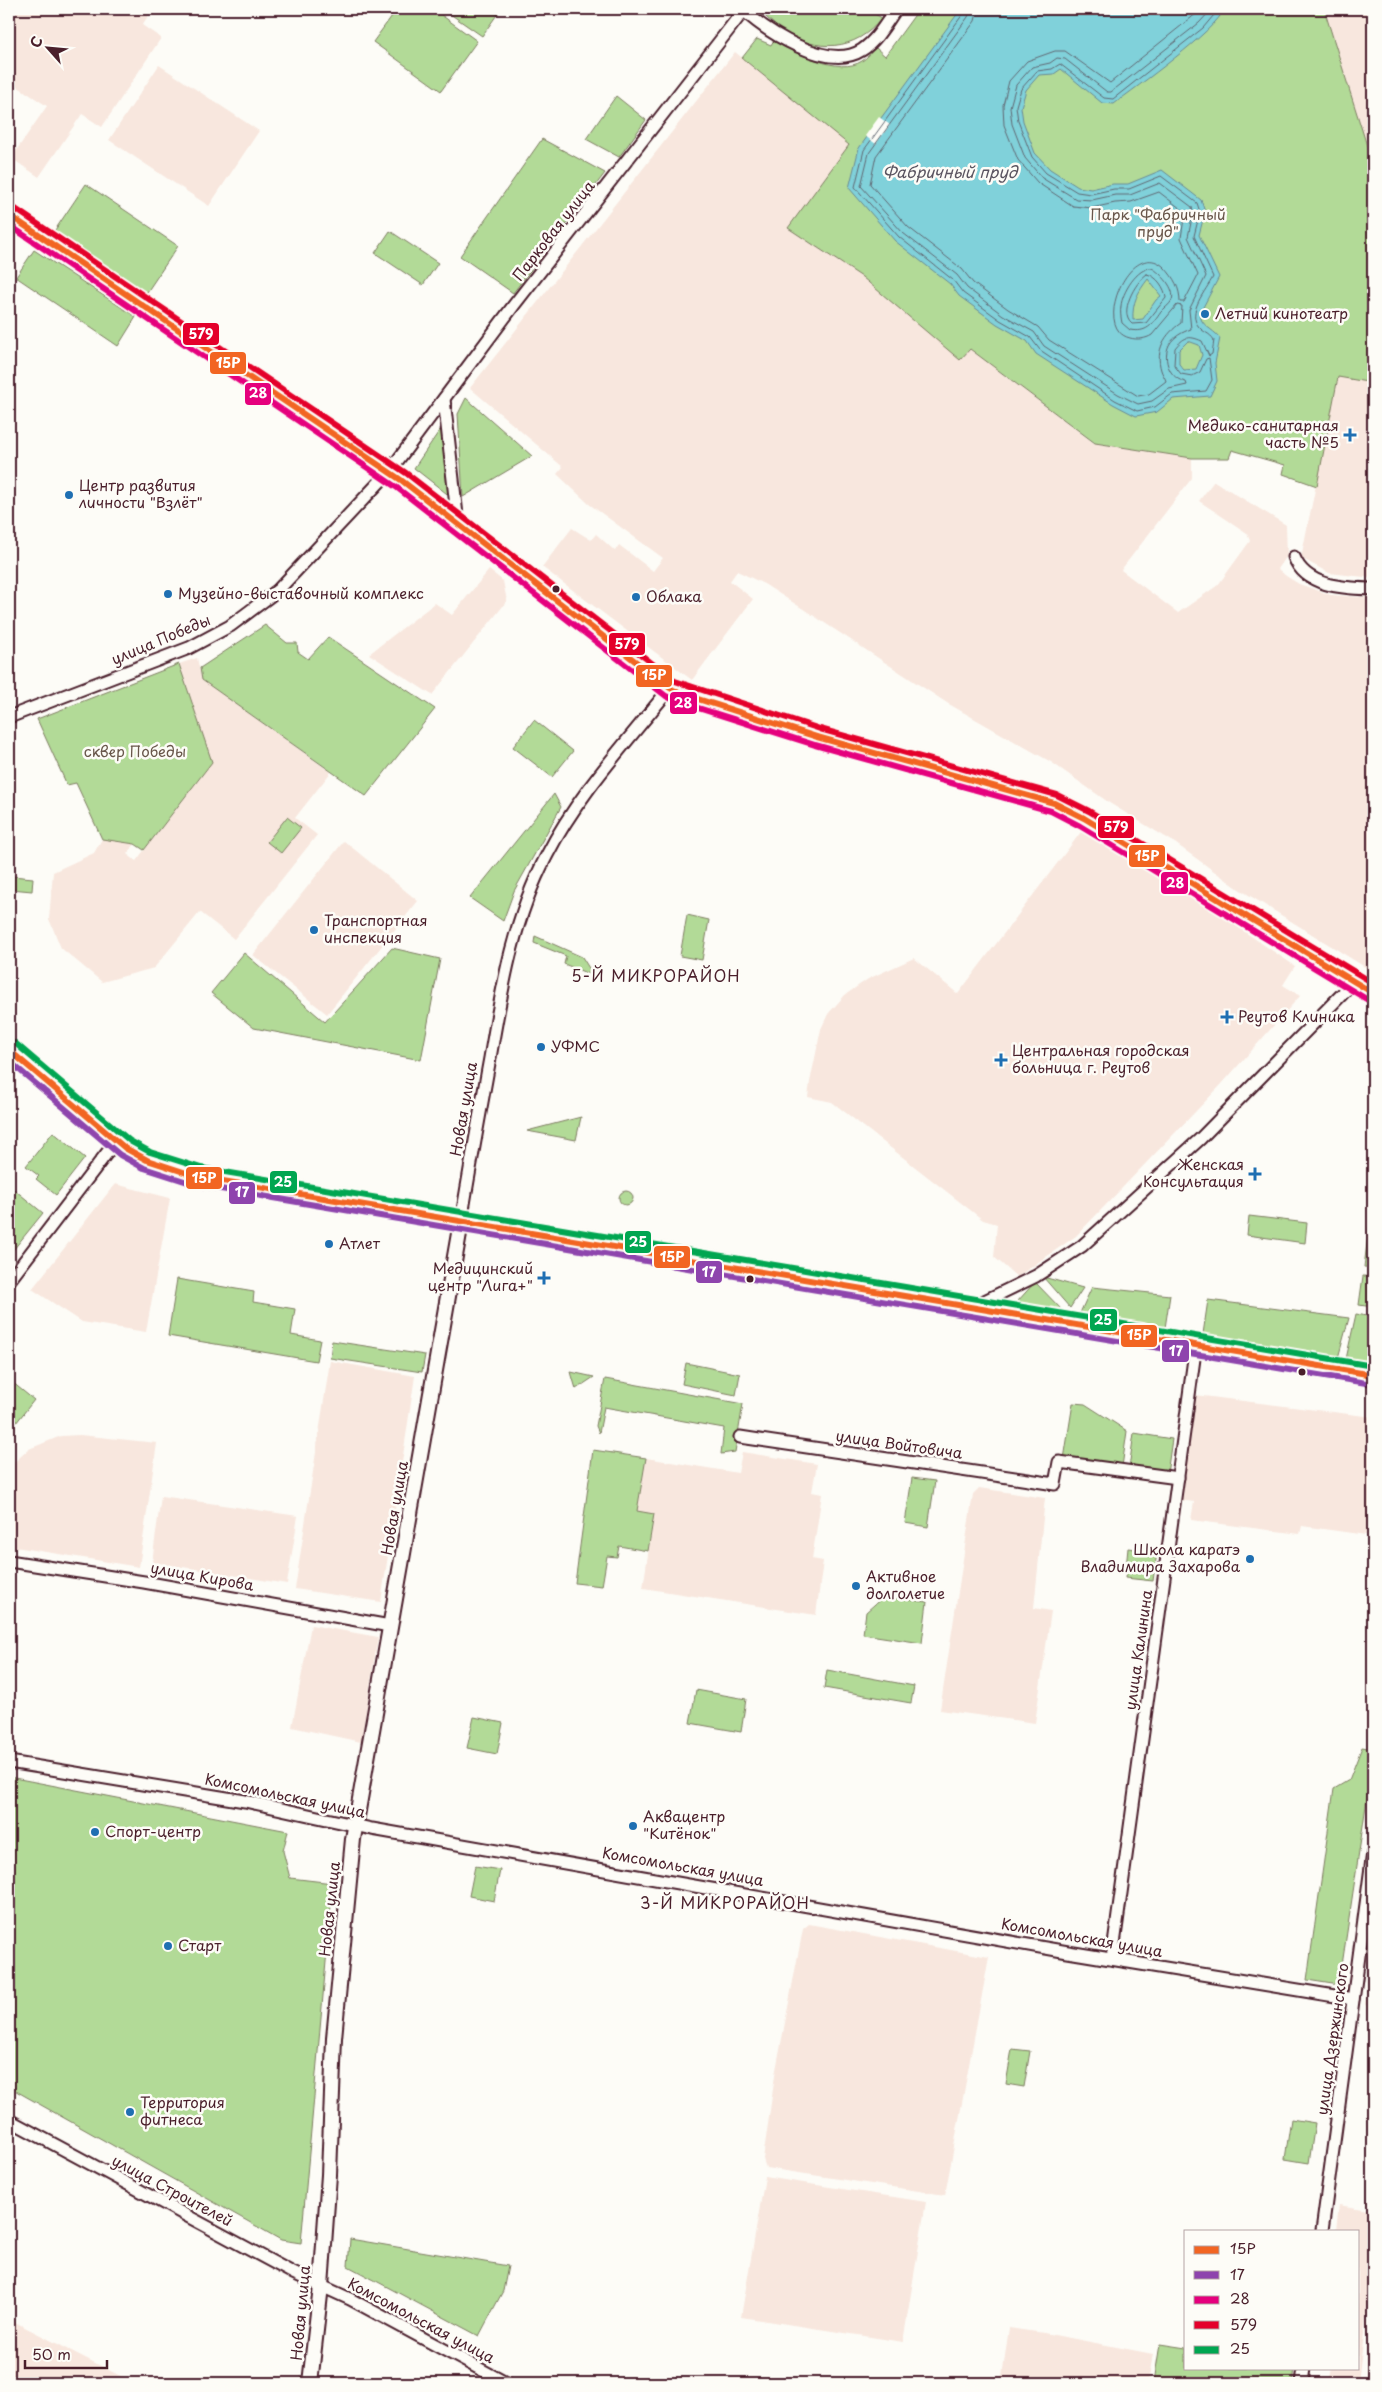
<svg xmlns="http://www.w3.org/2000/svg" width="1382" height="2392" viewBox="0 0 1382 2392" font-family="'Playpen Sans',sans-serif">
<rect width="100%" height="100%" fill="#fdfcf7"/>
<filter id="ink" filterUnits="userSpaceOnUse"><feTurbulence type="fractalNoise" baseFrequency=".02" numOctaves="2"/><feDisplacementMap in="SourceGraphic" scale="10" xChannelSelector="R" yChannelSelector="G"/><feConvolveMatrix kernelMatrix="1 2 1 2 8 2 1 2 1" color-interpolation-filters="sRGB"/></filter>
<g filter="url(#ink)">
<g fill="#f8e7de">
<polygon points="9,9 153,9 142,25 161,38 102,127 82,114 39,177 11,158 47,106 9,81"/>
<polygon points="1324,9 1373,9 1373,165"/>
<polygon points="735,52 850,145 788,228 862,277 960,359 970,349 1094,443 1192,458 1192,478 1121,570 1178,613 1218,585 1250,541 1247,533 1199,501 1214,481 1286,525 1287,556 1278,569 1286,576 1299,584 1331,595 1373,598 1373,972 1239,889 1172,841 1111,804 1051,762 947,703 811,614 764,584 737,571 730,581 753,599 692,680 542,567 572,528 591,540 596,534 615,551 619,545 653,571 663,558 589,504 557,474 563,467 470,388"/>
<polygon points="159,65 259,131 209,206 109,140"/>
<polygon points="1338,377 1373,383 1373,578 1329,573 1301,558"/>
<polygon points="489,570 503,581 507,601 432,695 369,654 435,603 452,615"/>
<polygon points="197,658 202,680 331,772 295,818 317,835 234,939 200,912 154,968 102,982 61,948 49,919 53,872 94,853 102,839 135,844 127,854 136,861 211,762 179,664"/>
<polygon points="1081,832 1147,869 1236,926 1295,966 1283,985 1300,996 1221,1085 1076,1236 1017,1277 994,1257 997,1224 983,1220 832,1102 808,1097 810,1082 821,1029 828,1014 845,995 868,979 914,958 958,994"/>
<polygon points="344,841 418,901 327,1014 253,955"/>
<polygon points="115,1184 170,1198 146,1332 82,1322 32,1289"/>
<polygon points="330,1361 415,1376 381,1602 295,1589"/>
<polygon points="1195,1395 1373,1417 1373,1526 1368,1526 1366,1535 1302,1526 1300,1534 1191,1520 1194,1502 1180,1500"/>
<polygon points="80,1435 157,1443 139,1567 9,1546 9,1467 29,1449 61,1436"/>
<polygon points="742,1452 817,1464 812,1492 822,1494 812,1559 823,1561 816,1615 643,1588 654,1514 637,1512 646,1458 738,1473"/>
<polygon points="979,1488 1045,1498 1034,1608 1051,1611 1035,1723 940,1710 973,1494"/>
<polygon points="161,1496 298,1516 287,1584 152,1562"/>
<polygon points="311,1625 378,1637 361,1742 292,1727"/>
<polygon points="809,1924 989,1957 945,2195 766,2168 763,2159 775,2075 803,1929"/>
<polygon points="1371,1972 1373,1972 1373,2006 1365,2005"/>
<polygon points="765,2177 926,2202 903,2342 741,2317"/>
<polygon points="1339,2205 1373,2211 1373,2260 1358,2383 1327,2383 1330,2368 1358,2368 1358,2231 1336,2231"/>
<polygon points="9,2319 134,2383 9,2383"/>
<polygon points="1009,2328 1044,2333 1153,2354 1148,2383 1001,2383"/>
</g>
<g fill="#b2da97" stroke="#7e7c61">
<polygon points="397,9 433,9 477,41 441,91 373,42"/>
<polygon points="443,9 501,9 482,36"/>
<path d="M 758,9 L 866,9 L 882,18 C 855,52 817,53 781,30 C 773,24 765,16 758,9 Z"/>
<path d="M 919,9 L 1324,9 L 1373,165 L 1373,383 L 1338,377 L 1317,486 L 1283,474 L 1285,465 L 1232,450 L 1229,458 L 1192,458 L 1095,443 L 970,349 L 960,360 L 862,277 L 788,228 L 849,145 L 742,58 L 757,39 L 771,45 L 774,40 C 794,52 840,76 862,61 C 867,58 871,52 876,48 L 885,56 Z"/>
<polygon points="616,96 646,120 619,157 586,139"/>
<polygon points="542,139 605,173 513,293 460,256"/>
<polygon points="86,184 178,246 145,295 53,233"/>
<polygon points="390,231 438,263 423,285 375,253"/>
<polygon points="34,250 136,317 118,346 16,277"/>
<polygon points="466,398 532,456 463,497 458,414"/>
<polygon points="444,424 451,497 414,468"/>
<polygon points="265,625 287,643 297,643 298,652 308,659 328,637 435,709 366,796 202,680 200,668"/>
<polygon points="179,664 212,762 144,850 135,844 102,839 76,783 67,785 37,719"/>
<polygon points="534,720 573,751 552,777 513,747"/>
<polygon points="554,794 561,807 514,891 503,921 470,898"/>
<polygon points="287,817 301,828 281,853 267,842"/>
<polygon points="12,876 33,878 32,891 11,889"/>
<polygon points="687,915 709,920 702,960 680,956"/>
<polygon points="535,936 582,957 594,976 564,964 566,956 534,943"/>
<polygon points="392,948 440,959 421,1060 254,1028 211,993 244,953 325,1022"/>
<polygon points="581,1117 576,1140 527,1131"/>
<polygon points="53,1132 85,1158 56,1195 36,1179 39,1176 26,1166"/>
<polygon points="10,1186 43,1213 9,1255 9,1188"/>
<circle cx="626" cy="1198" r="7"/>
<polygon points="1249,1216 1307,1223 1305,1243 1247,1235"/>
<polygon points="1369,1227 1373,1228 1373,1268 1364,1267"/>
<polygon points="1363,1276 1373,1277 1373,1307 1359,1305"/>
<polygon points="1043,1277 1083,1288 1070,1308"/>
<polygon points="177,1279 254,1292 253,1302 295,1309 291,1335 320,1340 316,1361 168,1336"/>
<polygon points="1035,1282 1063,1311 1017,1302"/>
<polygon points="1092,1287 1170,1295 1165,1328 1080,1313"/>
<polygon points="1208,1300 1349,1318 1338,1358 1203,1334"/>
<polygon points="1356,1314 1373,1317 1373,1363 1346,1359"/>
<polygon points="332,1341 425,1355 422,1372 330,1358"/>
<polygon points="686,1363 740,1374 736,1395 682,1384"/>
<polygon points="571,1372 594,1377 576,1389"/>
<polygon points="605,1379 743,1404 735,1452 721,1454 724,1428 604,1407 599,1433 596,1426"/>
<polygon points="12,1382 34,1400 16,1423 9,1417 9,1386"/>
<polygon points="1073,1403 1085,1404 1127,1431 1122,1467 1064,1459"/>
<polygon points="1134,1433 1172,1439 1167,1474 1129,1468"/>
<polygon points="593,1450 646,1458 637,1511 654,1514 648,1551 619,1546 617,1557 607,1556 602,1586 575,1583"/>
<polygon points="912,1478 935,1481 928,1527 905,1523"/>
<polygon points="1128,1548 1157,1552 1153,1581 1125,1578"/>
<polygon points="883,1597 927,1602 922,1643 863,1634 866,1612"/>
<polygon points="827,1670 914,1686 911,1703 824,1688"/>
<polygon points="696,1690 746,1699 741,1732 690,1723"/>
<polygon points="474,1717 503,1723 497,1754 467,1748"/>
<polygon points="1362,1747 1373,1749 1373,1759 1339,1985 1307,1980 1334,1789 1349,1780"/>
<polygon points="9,1777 288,1831 283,1851 290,1878 333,1883 301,2243 281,2240 9,2087"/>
<polygon points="475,1866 500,1870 494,1901 469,1896"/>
<polygon points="1012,2049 1030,2051 1024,2087 1006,2084"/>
<polygon points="1291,2119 1315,2123 1309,2163 1285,2159"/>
<polygon points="350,2239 508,2266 503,2291 479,2336 348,2266"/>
<polygon points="1160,2344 1186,2348 1186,2368 1295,2368 1293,2383 1154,2382"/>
</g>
<path fill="#80d1da" stroke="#6a8a94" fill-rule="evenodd" d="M 961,9 L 1224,9 C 1217,30 1136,87 1114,104 L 1102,103 L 1061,69 L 1054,74 L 1039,75 L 1026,90 L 1021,107 L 1023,121 L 1035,153 L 1050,169 L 1078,187 L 1091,189 L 1113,184 L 1128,184 L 1162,170 L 1201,200 L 1205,212 L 1199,235 L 1219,277 L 1200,313 C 1200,326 1212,328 1220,338 L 1215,363 L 1217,381 L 1210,396 L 1173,399 L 1157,412 L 1136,416 L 1113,404 L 1036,354 L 1027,341 L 997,324 L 959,296 L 950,284 L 895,241 L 849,188 L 859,148 ZM 1148,279 L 1161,296 L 1156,300 L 1143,319 L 1133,320 C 1132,302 1138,292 1148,279 ZM 1188,341 L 1199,345 L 1202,355 L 1196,369 L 1184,370 L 1179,364 L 1179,350 Z"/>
<polygon fill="#fdfcf7" points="879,117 890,125 876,144 865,136"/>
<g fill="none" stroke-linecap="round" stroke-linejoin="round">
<g stroke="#606671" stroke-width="1">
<path d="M 964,9 L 963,14 L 864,150 L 855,187 L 899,237 L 953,280 L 963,293 L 1000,320 L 1030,337 L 1040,350 L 1115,400 L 1137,411 L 1155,407 L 1172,394 L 1206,391 L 1212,380 L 1209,358 L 1206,359 L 1200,372 L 1192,376 L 1181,374 L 1174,365 L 1175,348 C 1184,337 1188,335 1202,341 L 1209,356 L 1212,354 L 1214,340 C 1210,333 1204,333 1199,327 C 1186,312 1206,291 1213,277 L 1194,236 L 1200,212 L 1197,203 L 1161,176 L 1129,189 L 1114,189 L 1091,194 L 1077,192 L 1046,173 L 1032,157 L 1018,121 L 1016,106 L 1021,89 L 1037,71 L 1052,69 L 1060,64 L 1104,98 L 1113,99 L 1203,28 L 1219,9"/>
<path d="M 971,9 L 968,17 L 869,153 L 861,186 L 903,233 L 957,275 L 967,288 L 1003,315 L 1034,332 L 1044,346 L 1118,394 L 1138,404 L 1152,401 L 1169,389 L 1187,385 L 1186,382 C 1170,379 1162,360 1169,345 C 1174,336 1183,332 1191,329 L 1189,310 L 1206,276 L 1188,237 L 1193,213 L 1192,207 L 1160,183 L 1130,195 L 1115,195 L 1092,200 L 1076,199 L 1042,178 L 1025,158 L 1012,124 L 1010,107 L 1016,85 L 1032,67 L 1050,63 L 1057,58 L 1065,59 L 1107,92 L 1111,92 L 1199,23 L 1212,9"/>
<path d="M 978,9 L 975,21 L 876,156 L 870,184 L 908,227 L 962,269 L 973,283 L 1008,309 L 1038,327 L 1049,340 L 1138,396 L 1149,394 L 1166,381 C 1165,377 1162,374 1161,370 C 1155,350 1165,334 1181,323 L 1182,306 L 1177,305 L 1152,335 C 1146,339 1137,340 1130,338 C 1090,329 1132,234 1165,268 C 1174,278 1180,288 1180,302 L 1184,302 L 1198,275 L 1181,238 L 1185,212 L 1159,192 L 1131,202 L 1115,203 L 1092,208 L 1073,206 L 1038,183 L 1018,160 L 1004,125 L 1003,105 L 1009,81 L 1027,61 L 1055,51 L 1065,51 L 1110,83 L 1202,9"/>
<path d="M 1152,268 C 1161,273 1176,289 1172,300 C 1170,305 1164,308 1161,312 C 1152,325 1147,333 1130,330 L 1122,323 C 1121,318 1120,312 1121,306 C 1122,293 1137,267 1152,268 Z"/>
<path d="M 1147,274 C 1157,276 1165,288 1166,298 L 1146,323 L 1132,324 C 1118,313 1135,282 1147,274 Z"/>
</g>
<g stroke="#4a1f2b" stroke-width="15">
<g id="minor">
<path d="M 742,9 C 767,32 828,72 862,50 C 877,40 886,23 896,9"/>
<polyline points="9,215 401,480 670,688 679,693 817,737 1054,803 1084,818 1373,993"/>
<polyline points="444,399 458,524"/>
<path d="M 1294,557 C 1306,588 1346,588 1373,589"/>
<polyline points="9,717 189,648 230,626 278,590 389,472 514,305 744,10"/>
<path d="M 461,1222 C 470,1167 480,1113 490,1058 C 502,988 513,919 547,855 C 578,794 628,741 670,688"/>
<polyline points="9,1281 116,1141"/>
<polyline points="970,1308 1036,1276 1082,1246 1200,1139 1354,982"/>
<polyline points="740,1437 1055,1484 1059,1462 1178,1478"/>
<polyline points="9,1561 144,1582 390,1626"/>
<polyline points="9,1762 245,1801 372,1829 1068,1952 1353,1999"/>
<polyline points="1112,1959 1196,1344"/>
<polyline points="9,2120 293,2273 350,2299 506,2383"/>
<polyline points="1322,2231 1373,1852"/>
<polyline points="1302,2383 1304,2368"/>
</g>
</g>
<g stroke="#4a1f2b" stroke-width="18">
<g id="tertiary">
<polyline points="9,1050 125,1148 147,1160 199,1177 1373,1375"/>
<polyline points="310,2383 321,2286 329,2175 334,2038 353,1839 461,1222"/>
</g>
</g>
<use href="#minor" stroke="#fdfcf7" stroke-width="11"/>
<use href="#tertiary" stroke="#fdfcf7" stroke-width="14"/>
<g stroke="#fdfcf7" stroke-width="10">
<g id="bus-1">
<polyline points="9,215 401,480 670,688 679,693 817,737 1054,803 1084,818 1373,993"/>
<polyline points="9,1050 125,1148 147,1160 199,1177 1373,1375"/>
</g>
</g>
<g stroke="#fdfcf7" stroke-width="10">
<polyline id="bus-2" points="9,1061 120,1155 144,1168 197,1185 1372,1384"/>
</g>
<g stroke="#fdfcf7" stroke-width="10">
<polyline id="bus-3" points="9,225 396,487 666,696 676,701 815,745 1051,811 1080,826 1368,1000"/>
</g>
<g stroke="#fdfcf7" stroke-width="10">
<polyline id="bus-4" points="14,208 406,473 675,681 820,729 1057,795 1089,811 1373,983"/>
</g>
<g stroke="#fdfcf7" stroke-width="10">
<polyline id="bus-5" points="15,1043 130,1141 150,1152 201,1168 1373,1366"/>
</g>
<use href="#bus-1" stroke="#f26522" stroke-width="6"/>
<use href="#bus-2" stroke="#8e44ad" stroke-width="6"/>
<use href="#bus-3" stroke="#e5007d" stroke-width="6"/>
<use href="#bus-4" stroke="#e4002b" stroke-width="6"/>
<use href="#bus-5" stroke="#00a651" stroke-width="6"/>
</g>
</g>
<g fill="#1f6fb2" stroke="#fdfcf7" stroke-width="2">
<circle cx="1205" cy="314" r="5"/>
<path d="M1347.5 427.5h5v5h5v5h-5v5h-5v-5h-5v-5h5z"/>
<circle cx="69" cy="495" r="5"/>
<circle cx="168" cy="594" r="5"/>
<circle cx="636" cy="597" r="5"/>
<circle cx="314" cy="930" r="5"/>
<path d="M1224.5 1009.5h5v5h5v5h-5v5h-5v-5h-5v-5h5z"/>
<circle cx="541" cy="1047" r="5"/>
<path d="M998.5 1052.5h5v5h5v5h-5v5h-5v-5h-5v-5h5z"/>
<path d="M1252.5 1166.5h5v5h5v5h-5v5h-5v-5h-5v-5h5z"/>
<circle cx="329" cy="1244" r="5"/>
<path d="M541.5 1270.5h5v5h5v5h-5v5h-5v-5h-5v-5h5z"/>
<circle cx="1250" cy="1559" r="5"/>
<circle cx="856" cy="1586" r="5"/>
<circle cx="633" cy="1826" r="5"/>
<circle cx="95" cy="1832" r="5"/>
<circle cx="168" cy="1946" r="5"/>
<circle cx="130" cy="2112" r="5"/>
</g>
<g fill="#4a1f2b" stroke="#fdfcf7" stroke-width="2">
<circle cx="556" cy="589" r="4.5"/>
<circle cx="750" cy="1279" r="4.5"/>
<circle cx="1302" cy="1372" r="4.5"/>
</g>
<g text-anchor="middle" stroke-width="5" stroke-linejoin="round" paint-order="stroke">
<g font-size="15" fill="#69574b" stroke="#fdfcf7">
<text x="1158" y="220">Парк "Фабричный<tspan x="1158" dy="17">пруд"</tspan></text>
<text x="135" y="757">сквер Победы</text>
</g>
<g font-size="15" fill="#4a1f2b" stroke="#fdfcf7">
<text transform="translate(554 231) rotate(-52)" y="5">Парковая улица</text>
<text transform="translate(161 640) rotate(-23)" y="5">улица Победы</text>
<text transform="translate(464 1109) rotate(-80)" y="5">Новая улица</text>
<text transform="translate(899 1445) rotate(8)" y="5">улица Войтовича</text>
<text transform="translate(395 1508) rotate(-80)" y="5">Новая улица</text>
<text transform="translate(202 1577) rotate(10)" y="5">улица Кирова</text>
<text transform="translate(1139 1650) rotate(-82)" y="5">улица Калинина</text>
<text transform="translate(285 1796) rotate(12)" y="5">Комсомольская улица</text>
<text transform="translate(683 1867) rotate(10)" y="5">Комсомольская улица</text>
<text transform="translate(330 1909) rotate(-84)" y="5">Новая улица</text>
<text transform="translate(1082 1938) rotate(10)" y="5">Комсомольская улица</text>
<text transform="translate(1333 2039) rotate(-82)" y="5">улица Дзержинского</text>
<text transform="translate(172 2191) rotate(28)" y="5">улица Строителей</text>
<text transform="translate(301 2313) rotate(-85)" y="5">Новая улица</text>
<text transform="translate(421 2321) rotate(28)" y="5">Комсомольская улица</text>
</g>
<g font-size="15" fill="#4a1f2b" stroke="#fdfcf7" text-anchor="start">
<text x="1215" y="319">Летний кинотеатр</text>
<text x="1339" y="431" text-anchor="end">Медико-санитарная<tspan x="1339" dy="17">часть №5</tspan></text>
<text x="79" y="491">Центр развития<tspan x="79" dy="17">личности "Взлёт"</tspan></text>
<text x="178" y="599">Музейно-выставочный комплекс</text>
<text x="646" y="602">Облака</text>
<text x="324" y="926">Транспортная<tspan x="324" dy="17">инспекция</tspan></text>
<text x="1238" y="1022">Реутов Клиника</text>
<text x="551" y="1052">УФМС</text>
<text x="1012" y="1056">Центральная городская<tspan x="1012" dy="17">больница г. Реутов</tspan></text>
<text x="1244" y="1170" text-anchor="end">Женская<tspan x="1244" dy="17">Консультация</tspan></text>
<text x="339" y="1249">Атлет</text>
<text x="533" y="1274" text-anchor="end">Медицинский<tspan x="533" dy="17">центр "Лига+"</tspan></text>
<text x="1240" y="1555" text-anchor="end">Школа каратэ<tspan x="1240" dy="17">Владимира Захарова</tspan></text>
<text x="866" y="1582">Активное<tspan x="866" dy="17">долголетие</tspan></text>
<text x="643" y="1822">Аквацентр<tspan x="643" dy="17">"Китёнок"</tspan></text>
<text x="105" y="1837">Спорт-центр</text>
<text x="178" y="1951">Старт</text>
<text x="140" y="2108">Территория<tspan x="140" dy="17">фитнеса</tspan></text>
</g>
<g font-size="16" font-style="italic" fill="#5a5460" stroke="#fdfcf7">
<text x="950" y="178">Фабричный пруд</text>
</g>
<g font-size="16" letter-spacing="1" fill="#4a1f2b" stroke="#fdfcf7">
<text x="656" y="982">5-Й МИКРОРАЙОН</text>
<text x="725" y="1909">3-Й МИКРОРАЙОН</text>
</g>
</g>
<g stroke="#fdfcf7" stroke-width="2">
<rect x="182" y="322" width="38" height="24" rx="5" fill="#e4002b"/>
<rect x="209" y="351" width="38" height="24" rx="5" fill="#f26522"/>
<rect x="244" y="382" width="28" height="24" rx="5" fill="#e5007d"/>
<rect x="608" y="632" width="38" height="24" rx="5" fill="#e4002b"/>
<rect x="635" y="664" width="38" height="24" rx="5" fill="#f26522"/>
<rect x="669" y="691" width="29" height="24" rx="5" fill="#e5007d"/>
<rect x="1097" y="815" width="38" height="24" rx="5" fill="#e4002b"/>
<rect x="1128" y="844" width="38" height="24" rx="5" fill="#f26522"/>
<rect x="1160" y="871" width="29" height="24" rx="5" fill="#e5007d"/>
<rect x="185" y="1166" width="38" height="24" rx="5" fill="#f26522"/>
<rect x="269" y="1170" width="29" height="24" rx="5" fill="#00a651"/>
<rect x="228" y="1181" width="28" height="24" rx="5" fill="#8e44ad"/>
<rect x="624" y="1230" width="28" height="24" rx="5" fill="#00a651"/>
<rect x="653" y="1245" width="38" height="24" rx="5" fill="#f26522"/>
<rect x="695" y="1260" width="28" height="24" rx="5" fill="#8e44ad"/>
<rect x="1089" y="1308" width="29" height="24" rx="5" fill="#00a651"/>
<rect x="1120" y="1324" width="38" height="24" rx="5" fill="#f26522"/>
<rect x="1161" y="1339" width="29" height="24" rx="5" fill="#8e44ad"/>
</g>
<g font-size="14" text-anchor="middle" font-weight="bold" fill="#fff">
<text x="201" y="339">579</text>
<text x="228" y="368">15Р</text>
<text x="258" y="398">28</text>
<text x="627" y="649">579</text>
<text x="654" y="680">15Р</text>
<text x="683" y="708">28</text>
<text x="1116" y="832">579</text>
<text x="1147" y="861">15Р</text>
<text x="1175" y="888">28</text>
<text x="204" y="1183">15Р</text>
<text x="283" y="1187">25</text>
<text x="242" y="1197">17</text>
<text x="638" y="1247">25</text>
<text x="672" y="1262">15Р</text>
<text x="709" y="1277">17</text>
<text x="1103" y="1325">25</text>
<text x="1139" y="1340">15Р</text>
<text x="1176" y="1356">17</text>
</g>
<rect width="1382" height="2392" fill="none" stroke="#fdfcf7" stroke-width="30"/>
<rect x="15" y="15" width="1352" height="2362" fill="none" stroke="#4a1f2b" stroke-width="2" filter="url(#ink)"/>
<rect x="1184" y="2230" width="175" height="140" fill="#fdfcf7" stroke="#b5a4a5"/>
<rect x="1194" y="2246" width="25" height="8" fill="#f26522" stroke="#b5a4a5"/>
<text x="1230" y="2254" font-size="15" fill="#4a1f2b">15Р</text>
<rect x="1194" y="2271" width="25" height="8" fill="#8e44ad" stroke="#b5a4a5"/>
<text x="1230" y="2280" font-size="15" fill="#4a1f2b">17</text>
<rect x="1194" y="2296" width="25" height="8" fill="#e5007d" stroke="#b5a4a5"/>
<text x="1230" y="2304" font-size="15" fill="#4a1f2b">28</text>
<rect x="1194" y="2321" width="25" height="8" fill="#e4002b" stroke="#b5a4a5"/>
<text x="1230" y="2330" font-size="15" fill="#4a1f2b">579</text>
<rect x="1194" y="2346" width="25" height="8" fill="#00a651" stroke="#b5a4a5"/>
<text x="1230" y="2354" font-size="15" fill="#4a1f2b">25</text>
<g transform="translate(48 48) rotate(297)" stroke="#fdfcf7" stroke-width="4" paint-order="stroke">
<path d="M0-4L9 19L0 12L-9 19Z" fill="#4a1f2b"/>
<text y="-8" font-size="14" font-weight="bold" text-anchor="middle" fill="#4a1f2b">С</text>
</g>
<path d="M25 2360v8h82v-8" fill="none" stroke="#4a1f2b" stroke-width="2.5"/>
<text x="32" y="2360" font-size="15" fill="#4a1f2b" stroke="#fdfcf7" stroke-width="4" paint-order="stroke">50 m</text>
</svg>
